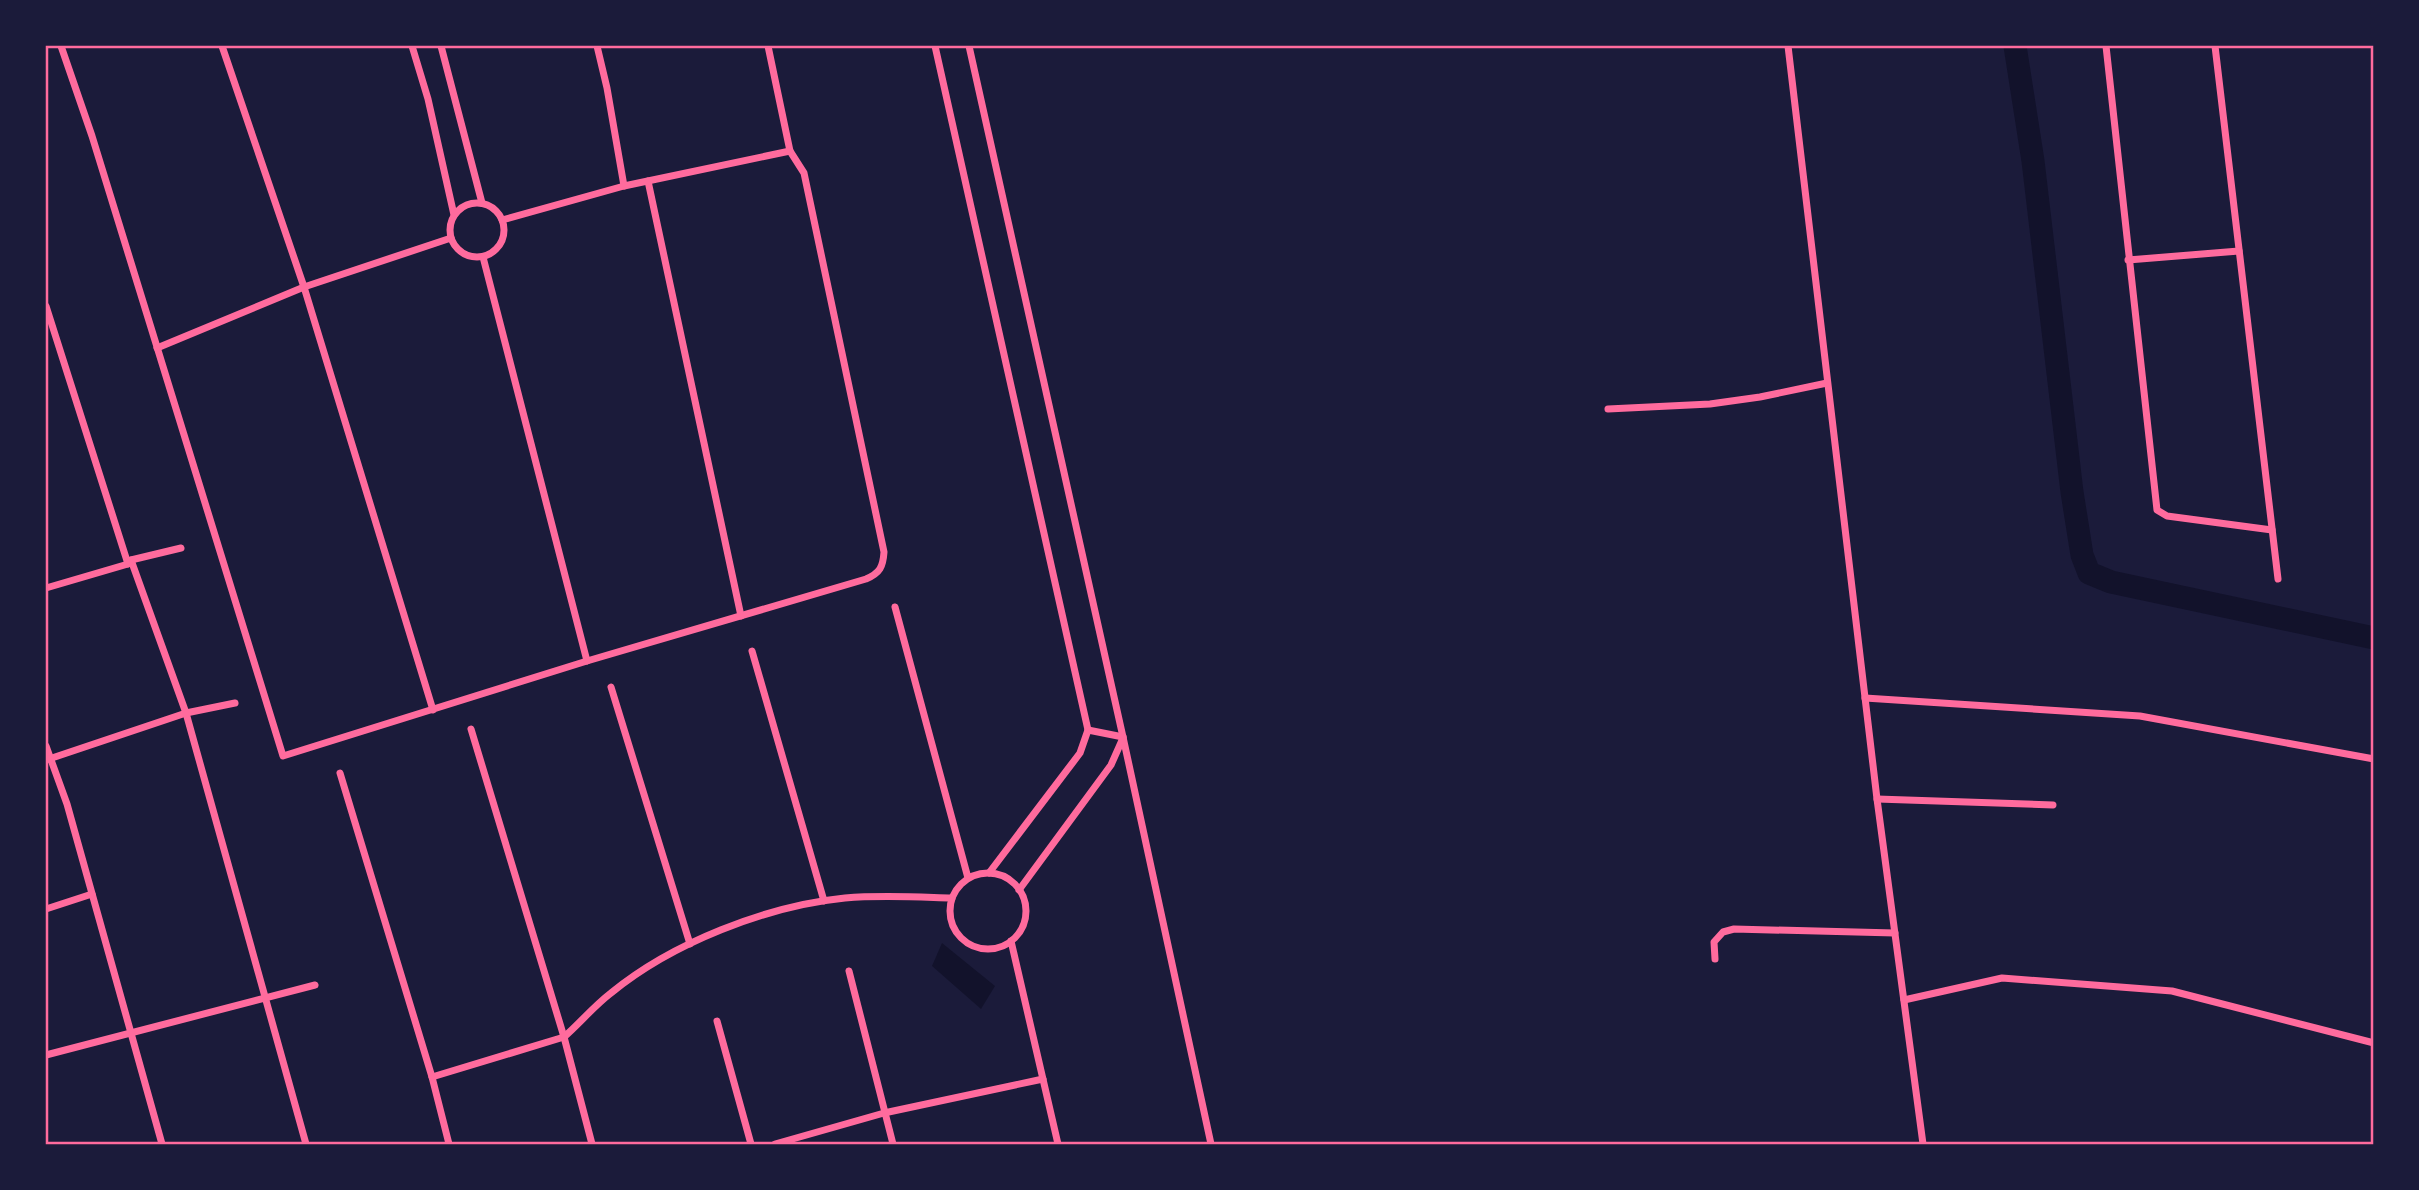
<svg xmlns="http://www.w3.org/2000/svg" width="2419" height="1190" viewBox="0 0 2419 1190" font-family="Raleway,sans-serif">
<rect width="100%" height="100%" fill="#1b1b3a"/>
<polygon fill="#12122b" points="942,943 995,986 981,1009 932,966"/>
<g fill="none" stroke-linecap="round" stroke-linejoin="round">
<polyline stroke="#12122b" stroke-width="23" points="2015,46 2033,161 2072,492 2082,555 2089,573 2111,582 2374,638"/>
<g stroke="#ff6b9d" stroke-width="7">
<polyline points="61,46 92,136 283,756 587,661"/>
<polyline points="222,46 304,287 433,710"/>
<polyline points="412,46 428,99 454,215"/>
<polyline points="441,46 482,203"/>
<polyline points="597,46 607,88 624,186"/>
<polyline points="935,46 1088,730 1080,753 989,873"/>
<polyline points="969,46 1123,737 1211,1144"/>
<polyline points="1788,46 1877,799 1923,1144"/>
<polyline points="2106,46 2157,510 2167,516 2272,530"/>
<polyline points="2215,46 2278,579"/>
<polyline points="648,181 741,616"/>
<circle cx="477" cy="230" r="27"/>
<polyline points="502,220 624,186 790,151 768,46"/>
<path d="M 483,257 L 587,661 L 866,579 C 880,573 883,567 884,552 L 804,173 L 790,151"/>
<polyline points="2128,260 2239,251"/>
<polyline points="46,306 128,564"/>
<polyline points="157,348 304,287 451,238"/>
<polyline points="1608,409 1710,404 1760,397 1827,383"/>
<polyline points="131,560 186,713 306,1144"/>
<polyline points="46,588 128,564 131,560 181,548"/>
<polyline points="895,607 968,878"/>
<polyline points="752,651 824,901"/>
<polyline points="611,687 690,944"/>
<polyline points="1865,698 2140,716 2374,759"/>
<polyline points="1088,730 1123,737"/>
<polyline points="46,746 67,804 162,1144"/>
<polyline points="46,760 186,713 235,703"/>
<polyline points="340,773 432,1077 449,1144"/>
<polyline points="1877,799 2053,805"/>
<circle cx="988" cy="911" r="38"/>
<polyline points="1019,890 1111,765 1123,738"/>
<polyline points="46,909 92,894"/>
<polyline points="1011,941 1058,1144"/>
<polyline points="1715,959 1714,942 1723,932 1734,929 1895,933"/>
<polyline points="849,971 893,1144"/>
<polyline points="1904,1000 2002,978 2172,991 2374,1043"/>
<polyline points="717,1021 751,1144"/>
<polyline points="46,1055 315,985"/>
<polyline points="432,1077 564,1037 471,729"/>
<path d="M 592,1144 L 564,1037 C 580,1023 594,1006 611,993 C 672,943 766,906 845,898 C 881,895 916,897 952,898"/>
<polyline points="775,1144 884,1113 1043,1079"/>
</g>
</g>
<rect width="2419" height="1190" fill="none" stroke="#1b1b3a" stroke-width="94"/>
<rect x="47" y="47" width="2325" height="1096" fill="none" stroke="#ff6b9d" stroke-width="2.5"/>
</svg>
